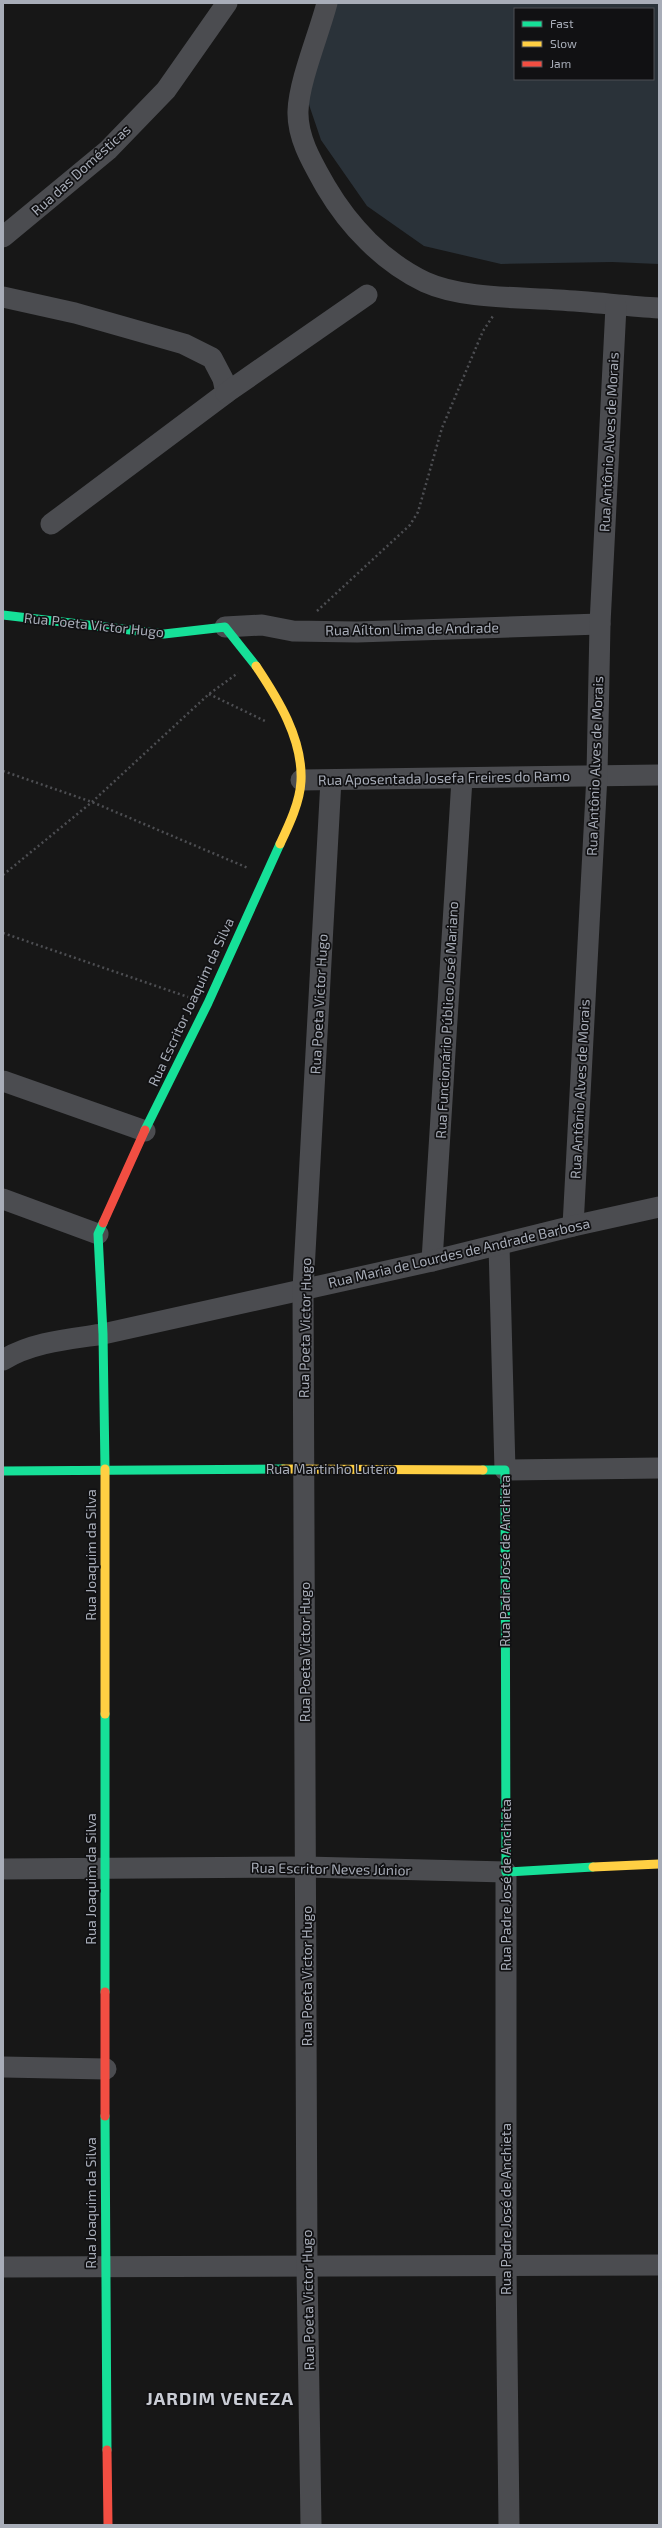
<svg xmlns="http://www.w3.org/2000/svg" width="662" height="2528" viewBox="0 0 662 2528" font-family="'Exo 2',sans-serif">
<rect width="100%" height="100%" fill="#171717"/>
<path fill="#2a3239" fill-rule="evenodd" d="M 331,3 L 659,3 L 659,264 L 612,262 L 501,264 L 424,246 L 367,206 L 321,140 L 305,93 ZM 515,9 L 653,9 L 653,79 L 515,79 Z"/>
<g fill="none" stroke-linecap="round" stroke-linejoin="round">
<g stroke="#4d4e52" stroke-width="2.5" stroke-dasharray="2 3" stroke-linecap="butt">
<polyline points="317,611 410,525 418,512 442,428 483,331 493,316"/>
<polyline points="209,694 265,721"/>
<polyline points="3,771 92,802 248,868"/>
<polyline points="3,875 92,802 209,694 238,673"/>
<polyline points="3,933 188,997"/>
</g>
<g stroke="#4b4c50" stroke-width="21">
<path d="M 327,3 C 319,34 299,81 298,111 C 297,138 313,164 326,187 C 349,226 383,262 425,282 C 462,299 519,297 559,300 C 593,302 626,306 659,308"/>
<polyline points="3,237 108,150 166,90 227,3"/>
<polyline points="3,297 75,313 184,344 212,358 223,379 226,393 51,524"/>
<polyline points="226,393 367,295"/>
<polyline points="225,627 262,625 293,631 357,632 600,624"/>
<polyline points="301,780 659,775"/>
<polyline points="3,1081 145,1131"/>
<polyline points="3,1199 98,1234"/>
<polyline points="573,1226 597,775 600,624 616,306"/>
<polyline points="499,1245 505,1470 659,1468"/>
<polyline points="432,1261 462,779"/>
<path d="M 3,1360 C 32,1342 70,1339 103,1334 L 432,1261 L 573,1226 L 659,1207"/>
<polyline points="3,1869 306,1867 506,1872 506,2266 509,2525"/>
<polyline points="3,2067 106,2069"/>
<polyline points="3,2267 659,2265"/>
<polyline points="311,2525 307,2267 303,1289 331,780"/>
</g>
<g stroke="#16e098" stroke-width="9">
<polyline points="3,615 164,634 225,627 256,666"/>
<polyline points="145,1130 208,1003 280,844"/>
<polyline points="103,1223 98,1234 103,1334 105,1469"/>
<polyline points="483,1470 505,1470 506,1872 593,1867"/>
<polyline points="3,1471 283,1469"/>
<polyline points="105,1714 105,1992"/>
<polyline points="105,2116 107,2450"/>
</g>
<g stroke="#ffcf43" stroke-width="9">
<path d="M 256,666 C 278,699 303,739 301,781 C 300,802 289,825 280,844"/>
<polyline points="105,1469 105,1714"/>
<polyline points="283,1469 483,1470"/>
<polyline points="593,1867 659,1864"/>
</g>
<g stroke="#f24e42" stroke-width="9">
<polyline points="103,1223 145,1130"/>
<polyline points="105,1992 105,2116"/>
<polyline points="107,2450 108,2525"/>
</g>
</g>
<g text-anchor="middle" stroke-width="3.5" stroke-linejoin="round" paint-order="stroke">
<g font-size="14" fill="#a8adb8" stroke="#111113">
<text transform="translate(81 170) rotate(-42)" y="5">Rua das Domésticas</text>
<text transform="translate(609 442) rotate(-87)" y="5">Rua Antônio Alves de Morais</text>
<text transform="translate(94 625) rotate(6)" y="5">Rua Poeta Victor Hugo</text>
<text transform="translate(412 629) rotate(-1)" y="5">Rua Aílton Lima de Andrade</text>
<text transform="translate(595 766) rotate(-88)" y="5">Rua Antônio Alves de Morais</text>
<text transform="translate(444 778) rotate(-1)" y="5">Rua Aposentada Josefa Freires do Ramo</text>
<text transform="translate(191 1002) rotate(-65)" y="5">Rua Escritor Joaquim da Silva</text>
<text transform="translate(319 1004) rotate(-87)" y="5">Rua Poeta Victor Hugo</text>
<text transform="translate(447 1020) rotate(-87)" y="5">Rua Funcionário Público José Mariano</text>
<text transform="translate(580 1089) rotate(-87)" y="5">Rua Antônio Alves de Morais</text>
<text transform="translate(459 1253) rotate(-13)" y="5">Rua Maria de Lourdes de Andrade Barbosa</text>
<text transform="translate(305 1328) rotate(-89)" y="5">Rua Poeta Victor Hugo</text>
<text x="331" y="1474">Rua Martinho Lutero</text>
<text transform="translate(91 1555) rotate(-90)" y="5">Rua Joaquim da Silva</text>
<text transform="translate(505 1561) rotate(-90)" y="5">Rua Padre José de Anchieta</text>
<text transform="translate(305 1652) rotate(-90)" y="5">Rua Poeta Victor Hugo</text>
<text transform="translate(331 1869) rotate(1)" y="5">Rua Escritor Neves Júnior</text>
<text transform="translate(91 1879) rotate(-90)" y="5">Rua Joaquim da Silva</text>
<text transform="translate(506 1885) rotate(-90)" y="5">Rua Padre José de Anchieta</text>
<text transform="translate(307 1976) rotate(-90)" y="5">Rua Poeta Victor Hugo</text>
<text transform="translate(91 2203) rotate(-90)" y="5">Rua Joaquim da Silva</text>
<text transform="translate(506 2209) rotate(-90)" y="5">Rua Padre José de Anchieta</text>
<text transform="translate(308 2300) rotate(-91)" y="5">Rua Poeta Victor Hugo</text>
</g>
<g font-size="18" font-weight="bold" letter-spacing="1" fill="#c9ccd4" stroke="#111113">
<text x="220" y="2405">JARDIM VENEZA</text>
</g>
</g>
<rect width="662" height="2528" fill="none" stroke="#a8adb8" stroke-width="8"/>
<rect x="514" y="8" width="140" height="72" fill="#111113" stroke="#4d4f55"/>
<rect x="522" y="21" width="20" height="6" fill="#16e098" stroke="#4d4f55"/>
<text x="550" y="28" font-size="12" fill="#a8adb8">Fast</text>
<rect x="522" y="41" width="20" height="6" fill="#ffcf43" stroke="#4d4f55"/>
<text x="550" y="48" font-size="12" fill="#a8adb8">Slow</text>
<rect x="522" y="61" width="20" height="6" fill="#f24e42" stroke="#4d4f55"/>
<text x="550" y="68" font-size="12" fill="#a8adb8">Jam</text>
</svg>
